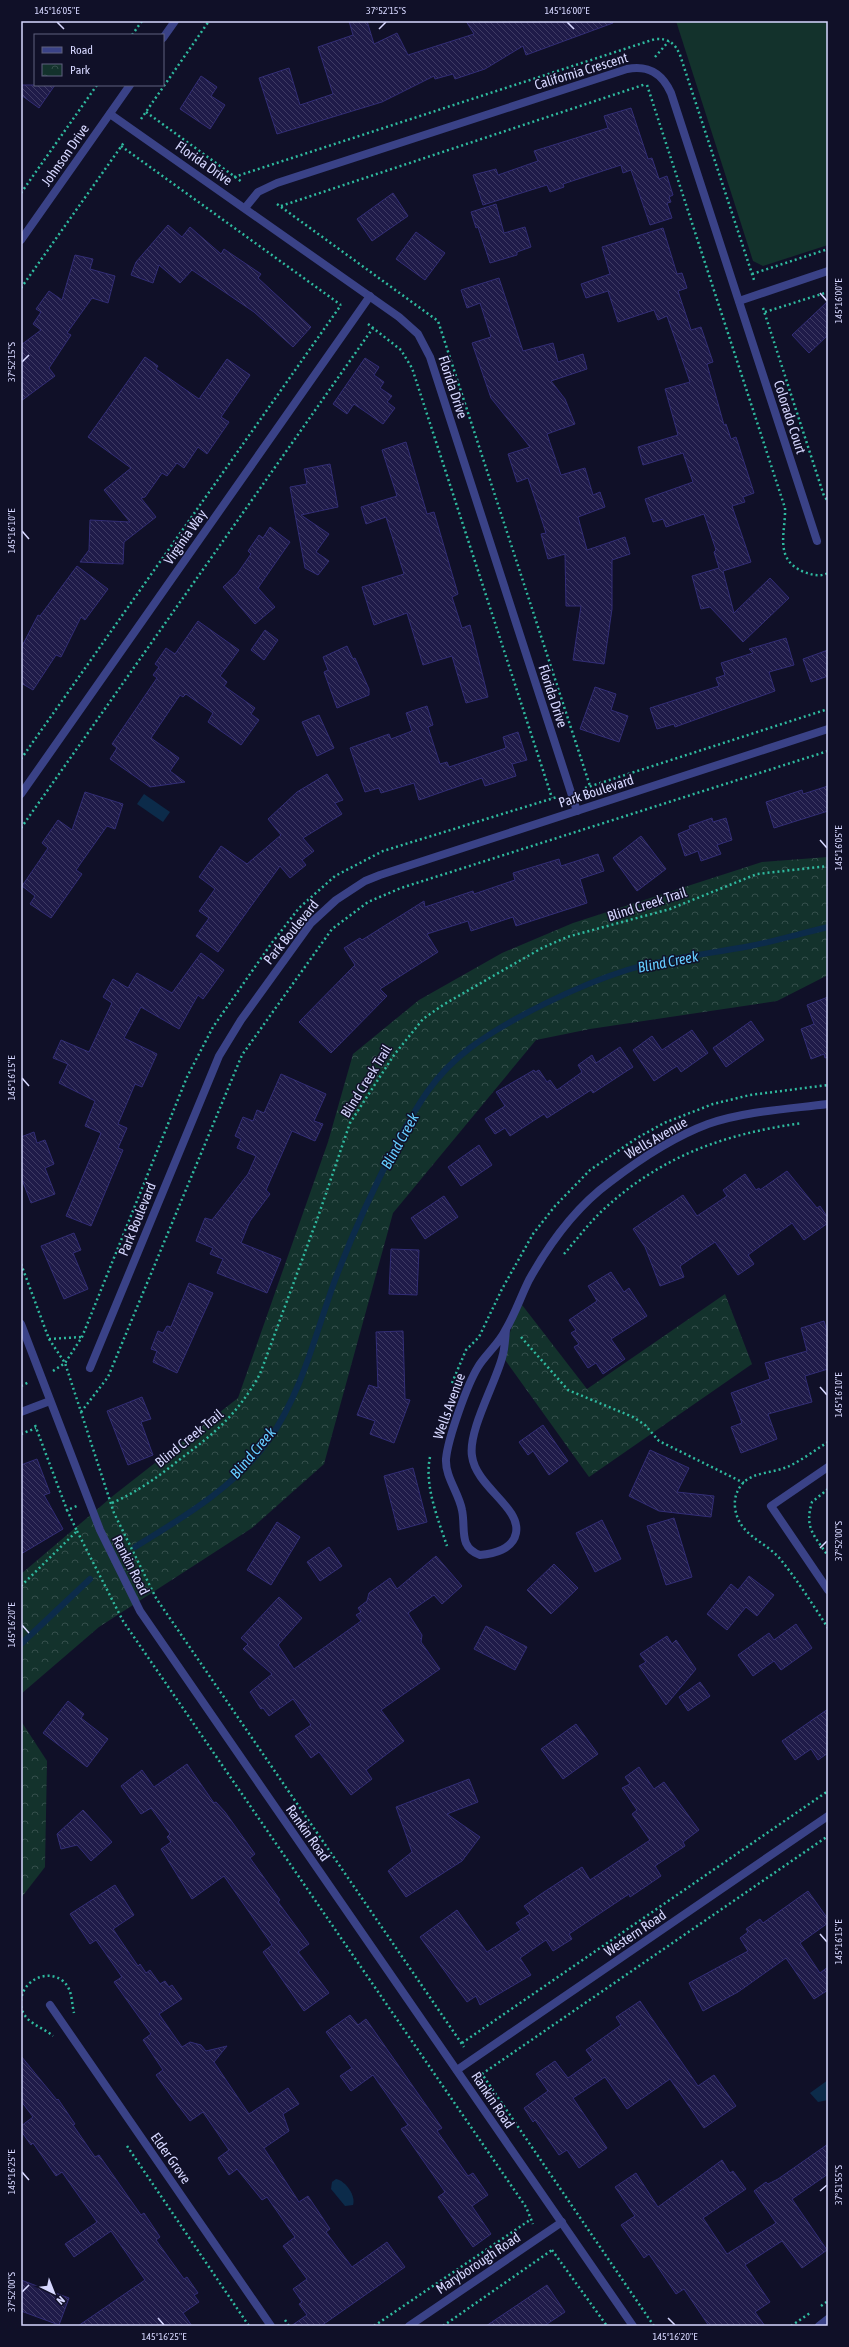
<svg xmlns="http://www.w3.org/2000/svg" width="849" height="2347" viewBox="0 0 849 2347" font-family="'Asap Condensed',sans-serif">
<defs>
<pattern id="park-crowns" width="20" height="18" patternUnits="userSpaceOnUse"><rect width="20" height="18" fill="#13322c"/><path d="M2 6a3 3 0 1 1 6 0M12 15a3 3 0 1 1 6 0" fill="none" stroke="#354f4c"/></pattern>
<pattern id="building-back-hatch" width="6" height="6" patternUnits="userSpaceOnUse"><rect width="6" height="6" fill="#1f1b49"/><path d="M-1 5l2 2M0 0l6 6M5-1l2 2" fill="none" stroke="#3f3b64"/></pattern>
</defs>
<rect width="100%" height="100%" fill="#101028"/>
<g fill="url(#park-crowns)">
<polygon points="828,857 828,975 777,1001 590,1029 536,1040 393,1213 324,1464 252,1528 99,1627 21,1694 21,1574 114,1495 238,1398 328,1142 353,1054 419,1000 502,953 573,923 762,862"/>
<polygon points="725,1294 752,1364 589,1477 503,1357 519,1301 587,1389"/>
<polygon points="21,1721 47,1761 45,1867 21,1898"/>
</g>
<polygon fill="#13322c" points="676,21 828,21 828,245 763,266 753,261"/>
<g fill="#0c2b4a">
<polygon points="144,794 170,812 163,822 137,804"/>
<polygon points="828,2080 828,2100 818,2102 810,2093"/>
<path d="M 336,2179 C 346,2181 356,2196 353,2205 L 345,2206 L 331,2189 L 332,2182 Z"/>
</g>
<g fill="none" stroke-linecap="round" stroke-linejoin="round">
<g stroke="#0c2b4a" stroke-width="6">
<path d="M 135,1547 C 182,1518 235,1487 268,1441 C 302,1393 315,1335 335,1280 C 353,1232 374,1187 397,1143 C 418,1104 434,1075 470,1048 C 510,1018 579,985 627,970 C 666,958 709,954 750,946 C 776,941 802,933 828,927"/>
<polyline points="21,1644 90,1579"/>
</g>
</g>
<g fill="url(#building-back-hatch)" stroke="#322d75">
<polygon points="349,21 367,21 374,44 397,33 408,55 474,34 466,21 612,21 613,23 526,55 523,46 485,69 455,79 453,74 435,79 434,76 382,102 277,134 259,78 289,68 300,105 333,94 318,47 353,35"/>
<polygon points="201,76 217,87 211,96 225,105 210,129 180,109"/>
<polygon points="21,85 55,85 39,108 21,95"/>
<polygon points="631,108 648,159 652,158 659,179 667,176 673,195 669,197 671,202 667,203 672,218 650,225 631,170 623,173 621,165 563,184 564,187 550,192 547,185 483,205 473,175 496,169 498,175 538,161 534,151 608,128 604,116"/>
<polygon points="393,193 408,216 372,241 357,219"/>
<polygon points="496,204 504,233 525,227 531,247 517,252 517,255 490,263 478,227 476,228 471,212"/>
<polygon points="168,225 182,237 190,227 221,254 224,249 261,274 258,278 311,327 293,347 254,312 192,270 180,283 159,265 153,283 131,275 136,262"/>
<polygon points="663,228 677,274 682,273 687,288 678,291 691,330 701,327 713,362 707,364 724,425 726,424 731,439 736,437 754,493 743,497 745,502 732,506 751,562 723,571 734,613 770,578 789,598 743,642 710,607 701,609 692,576 719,568 714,552 716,550 704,514 666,527 663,519 653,522 645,499 693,482 683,453 643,465 638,447 678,435 665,389 690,382 667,316 658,320 654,310 618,322 608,291 586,298 581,284 610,274 602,247"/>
<polygon points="416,232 445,253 425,280 396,259"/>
<polygon points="75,255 93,259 90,269 115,276 108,303 92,298 67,333 71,335 49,368 55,376 21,401 21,345 41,330 33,324 41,312 36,309 49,291 62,300"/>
<polygon points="499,278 523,351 553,343 558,362 583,354 587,369 551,381 565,399 575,424 547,434 561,475 585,468 593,495 600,492 605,507 578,517 587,550 625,537 630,554 612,560 612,609 604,664 573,660 581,606 566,606 565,554 548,559 541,534 546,533 528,478 517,482 508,454 530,447 491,398 472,343 491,337 480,303 467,308 461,290"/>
<polygon points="828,301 828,335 809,353 792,335"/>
<polygon points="145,357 158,366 156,369 199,399 227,359 250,375 221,417 229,422 207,454 198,447 184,468 177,463 167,476 162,473 145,497 141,498 156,517 124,542 123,564 80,562 89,550 90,520 130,522 104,490 131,468 88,437"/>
<polygon points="365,358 379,367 374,375 384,382 380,388 392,396 387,402 395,408 383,424 354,404 347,414 333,404"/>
<polygon points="406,442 427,514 434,512 458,594 452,597 462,628 470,625 488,697 466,703 452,656 423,665 407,613 374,625 362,587 404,574 386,517 366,524 361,507 397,496 382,450"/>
<polygon points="330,464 338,507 301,515 329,534 316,552 329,561 318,575 305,568 290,487 307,484 304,469"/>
<polygon points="270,527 290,542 258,588 275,607 255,624 223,587 237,574 251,554 248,551 259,535 263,538"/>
<polygon points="77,566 108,589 85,620 81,617 61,657 56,655 33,690 21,683 21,648 38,615 40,616"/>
<polygon points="198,621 239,650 220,676 227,682 224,686 255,708 251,714 259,720 241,745 208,722 213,713 186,694 183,697 180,695 151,738 179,758 170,771 185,782 150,787 110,759 117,748 112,744 157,678 153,675 159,667 155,664 166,648 175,654"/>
<polygon points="265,630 278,640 264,660 251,650"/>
<polygon points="786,638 794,665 769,672 775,691 675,727 674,724 657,729 650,708 719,686 716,678 725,675 721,663 753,653 749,649"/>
<polygon points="347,646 353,659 355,658 369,689 369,695 337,708 324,672 328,670 323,657"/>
<polygon points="828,650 828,676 811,682 803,659"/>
<polygon points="595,687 616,694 611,710 628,716 619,742 580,729"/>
<polygon points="427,706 433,725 428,727 440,764 447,762 449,767 506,748 503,737 518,732 527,760 512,764 516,776 485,786 482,778 419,800 414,783 381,793 379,788 365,792 350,748 389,734 391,739 412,731 406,713"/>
<polygon points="319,715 334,748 317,756 302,722"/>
<polygon points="327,774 343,800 335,803 342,814 303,838 314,851 302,860 306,865 290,878 280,866 218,952 196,936 209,918 199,911 215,889 199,877 221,846 247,864 281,835 268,819 297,792"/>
<polygon points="828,786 828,811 774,828 766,802 802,790 803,794"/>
<polygon points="85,792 123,804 115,829 107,826 76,870 82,874 51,918 30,904 35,896 22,886 48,848 42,843 58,820 72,830"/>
<polygon points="712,818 713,822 726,818 732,840 717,845 721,854 701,861 698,851 685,856 678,834 690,829 689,826"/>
<polygon points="641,836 666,869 637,891 613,858"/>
<polygon points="598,854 604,871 580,879 587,903 516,926 513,917 471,931 468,921 427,934 438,952 380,989 387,996 331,1053 299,1022 355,965 344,948 360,938 362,940 424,901 425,907 473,891 474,894 515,880 513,873 559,859 561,866"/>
<polygon points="201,953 224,970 203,999 198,995 179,1029 141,1007 124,1038 157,1054 142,1087 135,1084 118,1124 127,1128 118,1148 123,1150 91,1226 66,1216 101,1133 85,1126 95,1101 59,1083 68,1064 53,1058 61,1040 89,1052 112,1003 103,997 113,979 128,988 137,973 172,993"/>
<polygon points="828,997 828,1057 825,1058 824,1054 811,1059 801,1029 814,1024 807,1005"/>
<polygon points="751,1021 764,1040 726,1067 713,1048"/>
<polygon points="692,1030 708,1053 681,1072 677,1066 654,1081 633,1050 652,1036 662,1050"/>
<polygon points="620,1047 633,1067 593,1093 591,1090 547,1118 544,1114 510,1136 505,1128 495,1134 485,1119 505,1106 496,1092 534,1070 535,1072 539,1070 547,1082 550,1080 557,1090 582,1072 578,1065 592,1055 596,1063"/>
<polygon points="281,1074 326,1094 314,1121 323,1124 315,1141 292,1131 266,1190 270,1194 250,1221 241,1243 281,1259 267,1293 217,1273 223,1259 210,1254 213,1248 196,1241 205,1218 212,1220 248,1174 256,1156 237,1148 241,1139 235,1136 243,1117 253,1121 257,1110 264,1113"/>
<polygon points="34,1132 37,1143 45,1140 54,1164 45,1168 55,1194 31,1203 21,1177 21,1137"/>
<polygon points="479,1145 492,1165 461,1186 448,1167"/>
<polygon points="787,1171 817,1208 820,1206 828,1218 828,1223 804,1240 792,1223 748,1255 754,1264 738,1275 715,1242 680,1266 684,1277 660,1286 645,1247 633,1229 683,1195 697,1216 727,1196 723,1190 745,1174 756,1190 759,1188 760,1190"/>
<polygon points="444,1196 458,1217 425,1239 411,1218"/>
<polygon points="74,1233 81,1250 73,1253 88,1289 64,1299 41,1246"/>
<polygon points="391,1249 419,1250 417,1295 389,1294"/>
<polygon points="611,1272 624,1292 629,1288 647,1316 611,1339 625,1359 603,1374 596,1363 588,1368 574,1347 579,1344 571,1333 576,1330 569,1320 597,1301 588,1286"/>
<polygon points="189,1283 213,1293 177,1373 153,1362 157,1351 151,1349 158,1331 163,1333 167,1326 171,1327"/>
<polygon points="824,1321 828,1335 828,1369 805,1376 812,1402 768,1414 777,1439 741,1453 731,1427 742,1423 731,1393 770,1379 765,1363 807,1351 801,1328"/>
<polygon points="403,1331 405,1399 410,1400 394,1443 370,1434 375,1421 357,1415 369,1385 378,1388 376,1332"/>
<polygon points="142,1397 151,1419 141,1422 153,1455 128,1465 107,1411"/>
<polygon points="543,1425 568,1461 549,1475 533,1451 528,1455 519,1442"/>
<polygon points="650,1450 689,1468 677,1492 714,1496 711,1517 659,1511 629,1496"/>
<polygon points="37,1459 50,1493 44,1495 63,1529 21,1554 21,1465"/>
<polygon points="413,1468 427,1522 398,1530 384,1476"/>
<polygon points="674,1518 692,1577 666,1585 647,1526"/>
<polygon points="602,1520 621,1559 595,1572 576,1533"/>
<polygon points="277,1522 300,1537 271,1585 247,1570"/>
<polygon points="329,1547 342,1566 320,1581 307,1562"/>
<polygon points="436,1556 462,1586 442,1604 434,1595 408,1613 422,1635 421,1642 440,1669 381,1710 404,1741 366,1770 372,1779 351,1795 319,1752 311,1758 295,1736 311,1725 293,1699 269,1716 263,1708 261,1709 250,1692 272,1674 243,1649 248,1644 241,1638 279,1597 302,1618 278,1645 294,1669 361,1621 356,1615 361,1612 358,1608 367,1601 369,1593 390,1578 397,1589"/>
<polygon points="554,1564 578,1588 551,1614 527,1590"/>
<polygon points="749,1576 774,1595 757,1616 746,1607 727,1630 707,1614 731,1584 738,1590"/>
<polygon points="796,1624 812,1648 781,1670 774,1661 753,1676 738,1655 769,1633 774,1640"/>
<polygon points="486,1626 527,1647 515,1670 474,1649"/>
<polygon points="667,1636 672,1644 676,1640 696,1669 666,1705 639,1666 646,1662 640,1654"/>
<polygon points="700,1682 710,1696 688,1711 679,1697"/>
<polygon points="68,1701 84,1714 81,1718 108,1739 87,1767 43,1733"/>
<polygon points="828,1709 828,1753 818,1760 811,1749 795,1760 782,1741"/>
<polygon points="576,1724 598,1754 563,1779 541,1749"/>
<polygon points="187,1764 214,1803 216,1802 225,1812 255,1854 250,1858 280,1900 278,1902 309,1944 298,1952 329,1993 304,2011 263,1952 272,1945 224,1876 192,1899 161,1849 171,1842 167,1837 170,1834 151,1808 141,1814 121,1786 142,1770 154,1787"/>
<polygon points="639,1767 654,1789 664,1782 699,1830 683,1842 685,1846 655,1866 661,1876 630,1897 629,1894 569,1934 572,1939 553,1951 546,1940 520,1958 531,1975 480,2005 476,1996 467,2002 420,1937 457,1910 487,1952 521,1930 516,1923 530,1914 524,1906 541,1894 582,1867 590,1880 650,1840 632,1814 637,1810 622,1788 630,1784 625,1777"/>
<polygon points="469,1779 478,1802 447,1814 480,1837 462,1861 406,1897 388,1871 412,1852 396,1807"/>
<polygon points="83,1810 112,1842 91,1861 77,1845 61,1849 57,1834"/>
<polygon points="115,1885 134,1915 113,1929 138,1966 140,1964 146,1973 150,1970 160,1984 165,1981 169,1987 172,1985 182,1999 159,2014 182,2047 190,2042 201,2045 206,2051 227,2046 214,2062 249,2114 288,2088 299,2104 283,2114 289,2131 264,2148 299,2202 308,2196 330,2229 326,2232 352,2267 387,2242 405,2267 321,2326 291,2326 307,2315 299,2304 302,2302 293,2289 307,2279 283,2246 295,2237 267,2197 262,2200 237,2169 229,2175 218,2158 229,2150 203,2112 190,2121 171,2096 156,2075 163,2070 143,2040 151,2034 114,1982 122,1977 96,1940 90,1944 70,1914"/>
<polygon points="808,1891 828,1919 828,1923 800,1943 820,1973 828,1967 828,1990 814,1999 786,1958 738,1992 703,2011 689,1983 748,1951 740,1938 748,1932 746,1929 760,1919 763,1923"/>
<polygon points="640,2001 698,2086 714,2075 736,2106 704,2128 670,2079 627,2109 605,2077 573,2098 607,2148 579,2168 567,2150 559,2155 535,2120 533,2122 524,2108 548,2091 536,2074 555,2061 568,2078 593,2060 586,2050 621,2025 616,2017"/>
<polygon points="350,2015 358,2025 366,2019 442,2128 437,2131 468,2176 473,2173 488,2195 472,2206 491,2234 473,2247 438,2197 445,2192 401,2129 408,2125 373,2075 351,2091 340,2076 352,2068 326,2032"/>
<polygon points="21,2056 57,2100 58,2099 75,2124 73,2125 95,2157 99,2155 141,2215 144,2213 160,2237 156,2240 184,2279 187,2277 198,2293 194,2295 199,2302 183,2313 192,2326 78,2326 145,2280 111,2231 74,2257 65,2244 97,2222 62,2172 56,2176 33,2143 31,2145 21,2131 21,2126 33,2117 21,2101"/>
<polygon points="828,2144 828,2174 792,2199 827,2250 802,2268 782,2241 745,2265 770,2302 755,2312 765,2326 709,2326 684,2289 676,2294 649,2254 644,2258 621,2225 635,2216 615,2187 636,2173 658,2207 722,2160 730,2173 733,2171 746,2189 703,2218 727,2254 776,2223 754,2191 766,2182 768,2184 778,2179"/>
<polygon points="21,2280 69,2298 59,2325 21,2311"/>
<polygon points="547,2285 565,2312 544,2326 486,2326"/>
</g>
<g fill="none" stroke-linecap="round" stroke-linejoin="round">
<g stroke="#2fba9f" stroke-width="2.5" stroke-dasharray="2 3" stroke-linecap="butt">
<polyline points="132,35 142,21"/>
<polyline points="655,57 669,41"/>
<path d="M 647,85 L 785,508 C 786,532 773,559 804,572 C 812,575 820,577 828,573"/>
<polyline points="146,112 242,182"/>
<polyline points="141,119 209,21"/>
<polyline points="121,146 341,305"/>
<path d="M 234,177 L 655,39 C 668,38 675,43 680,55 L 754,280"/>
<polyline points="21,193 97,85"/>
<polyline points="277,204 438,321 590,786"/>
<polyline points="281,206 646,84"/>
<polyline points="752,274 828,249"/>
<polyline points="21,288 125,141"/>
<polyline points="763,308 824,496 828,501"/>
<polyline points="765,312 828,292"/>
<polyline points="368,324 401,350 412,368 552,798"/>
<polyline points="21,759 341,305"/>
<polyline points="585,788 828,709"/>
<polyline points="21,828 373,328"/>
<path d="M 564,1254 C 577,1239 589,1223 604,1209 C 663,1155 725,1134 802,1123"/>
<polyline points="21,1264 49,1339 65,1363 114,1513 156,1598 464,2047"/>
<polyline points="521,1337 568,1390 633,1417 645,1425 659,1441 744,1483"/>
<polyline points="49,1339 81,1337"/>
<polyline points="53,1371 65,1363 82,1337 187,1077 213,1027 271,944 299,908 335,876 383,851 557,797"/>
<polyline points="452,1383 466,1350 479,1337 502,1289 533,1234 555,1206 590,1170 637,1138 664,1123 713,1104 750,1095 828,1085"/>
<polyline points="21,1386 29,1382"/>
<polyline points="81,1412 108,1377 242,1055 332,929 368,902 401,888 828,751"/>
<polyline points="35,1425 67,1510"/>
<polyline points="21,1434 36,1428"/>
<path d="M 828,1442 C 815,1450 801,1461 787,1467 C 773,1473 755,1472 744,1482 C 737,1489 734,1498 735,1507 C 738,1536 766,1541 781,1560 C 798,1581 813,1605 828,1628"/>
<path d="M 430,1457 C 424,1485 438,1519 447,1546"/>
<path d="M 828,1489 L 812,1502 C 804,1528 814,1535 828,1556"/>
<path d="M 112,1503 C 137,1492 158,1477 179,1460 C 215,1433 237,1415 260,1374 L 319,1214 L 350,1123 L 394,1055 L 423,1019 L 443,1005 L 493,976 L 542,948 L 567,937 L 670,909 L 757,874 L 828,866"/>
<polyline points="77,1531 123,1621 526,2207 533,2224"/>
<polyline points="21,1586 77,1531 67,1510 77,1506"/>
<path d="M 21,2001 C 22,1981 47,1968 63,1981 C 73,1990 71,2001 74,2013"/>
<path d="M 21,2006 C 24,2023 41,2026 53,2036"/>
<polyline points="462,2043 828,1791"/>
<polyline points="127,2146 249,2326"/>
<polyline points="552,2250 607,2326"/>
<polyline points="821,2306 828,2301"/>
<polyline points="285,2320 289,2326"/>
<polyline points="374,2326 530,2220"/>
<polyline points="443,2326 552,2250"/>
<polyline points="654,2326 482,2074 828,1836"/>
<polyline points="791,2326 810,2313"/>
</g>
<g stroke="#3a4287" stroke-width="8">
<polyline points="163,38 175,21"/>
<polyline points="110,114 399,317 418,334 430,357 577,811"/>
<path d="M 245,208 L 258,192 L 277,183 L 627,69 C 648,65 662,73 671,93 L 817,541"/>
<polyline points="21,240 130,85"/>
<polyline points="739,301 828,271"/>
<polyline points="21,794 370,296"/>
<polyline points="21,1324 100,1530 140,1611 633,2326"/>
<path d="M 506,1330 C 505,1339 505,1349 502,1358 C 495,1384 468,1431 472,1456 C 476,1487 521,1507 516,1533 C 513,1549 494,1554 480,1555 C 458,1547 466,1529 462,1510 C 459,1493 445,1477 446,1459 C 448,1438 467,1385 478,1367 C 486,1354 499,1344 506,1329 C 515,1314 521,1296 529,1280 C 549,1244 576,1207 610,1182 C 640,1159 673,1137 708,1124 C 746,1111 789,1109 828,1104"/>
<polyline points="90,1368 219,1056 241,1020 311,923 336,900 365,881 380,875 828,729"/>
<polyline points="21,1412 50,1401"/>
<polyline points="828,1467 771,1506 828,1590"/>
<polyline points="50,2005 271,2326"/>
<polyline points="457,2070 828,1816"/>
<polyline points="409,2326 562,2222"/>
<polyline points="819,2326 828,2319"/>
</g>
</g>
<path fill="none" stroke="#d6d7ff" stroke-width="1.5" d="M 57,22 L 64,29M 567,22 L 574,29M 379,29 L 386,22M 820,293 L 827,301M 22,362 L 29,355M 22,531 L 29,539M 820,840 L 827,848M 22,1078 L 29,1086M 820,1387 L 827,1395M 820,1548 L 827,1541M 22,1625 L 29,1633M 820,1934 L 827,1942M 22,2172 L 29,2180M 820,2191 L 827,2185M 22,2292 L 29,2285M 158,2318 L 164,2325M 668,2318 L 675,2325"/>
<g text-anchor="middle" stroke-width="3" stroke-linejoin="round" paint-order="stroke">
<g font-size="14" fill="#d6d7ff" stroke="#101028">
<text transform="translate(581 71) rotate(-17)" y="5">California Crescent</text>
<text transform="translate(65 155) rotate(-55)" y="5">Johnson Drive</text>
<text transform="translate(204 163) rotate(35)" y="5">Florida Drive</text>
<text transform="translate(453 387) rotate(72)" y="5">Florida Drive</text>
<text transform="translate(790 417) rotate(72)" y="5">Colorado Court</text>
<text transform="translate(185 537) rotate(-55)" y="5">Virginia Way</text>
<text transform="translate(553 696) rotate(72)" y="5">Florida Drive</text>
<text transform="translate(596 791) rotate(-18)" y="5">Park Boulevard</text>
<text transform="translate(647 904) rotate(-18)" y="5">Blind Creek Trail</text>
<text transform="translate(291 932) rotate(-51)" y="5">Park Boulevard</text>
<text transform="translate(366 1081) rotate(-58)" y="5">Blind Creek Trail</text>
<text transform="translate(656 1138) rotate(-30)" y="5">Wells Avenue</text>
<text transform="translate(137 1219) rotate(-68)" y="5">Park Boulevard</text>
<text transform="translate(449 1406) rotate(-70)" y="5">Wells Avenue</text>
<text transform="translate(189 1438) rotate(-39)" y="5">Blind Creek Trail</text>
<text transform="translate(131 1565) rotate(63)" y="5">Rankin Road</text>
<text transform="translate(308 1833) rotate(55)" y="5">Rankin Road</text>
<text transform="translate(635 1933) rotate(-34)" y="5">Western Road</text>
<text transform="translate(493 2100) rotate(56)" y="5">Rankin Road</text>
<text transform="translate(171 2158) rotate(55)" y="5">Elder Grove</text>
<text transform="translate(478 2263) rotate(-34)" y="5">Maryborough Road</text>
</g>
<g font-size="15" font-style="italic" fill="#64ccff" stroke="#101028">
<text transform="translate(668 962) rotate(-11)" y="5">Blind Creek</text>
<text transform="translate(400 1141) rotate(-61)" y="5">Blind Creek</text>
<text transform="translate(253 1453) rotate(-50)" y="5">Blind Creek</text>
</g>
</g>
<rect width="849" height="2347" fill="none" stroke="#101028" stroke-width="44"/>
<rect x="34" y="34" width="130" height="52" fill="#101028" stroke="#5f607e"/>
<rect x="42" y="47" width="20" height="6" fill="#3a4287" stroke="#5f607e"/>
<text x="70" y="54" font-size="12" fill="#d6d7ff">Road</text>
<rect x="42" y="64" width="20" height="12" fill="url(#park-crowns)" stroke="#5f607e"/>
<text x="70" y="74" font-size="12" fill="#d6d7ff">Park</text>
<g transform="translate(54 2293) rotate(137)" stroke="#101028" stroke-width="3" paint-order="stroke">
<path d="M0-3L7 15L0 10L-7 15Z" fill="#d6d7ff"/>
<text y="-6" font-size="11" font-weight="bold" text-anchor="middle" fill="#d6d7ff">N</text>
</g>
<rect x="22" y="22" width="805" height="2303" fill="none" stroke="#d6d7ff" stroke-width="1.5"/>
<g font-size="10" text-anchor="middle" fill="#d6d7ff">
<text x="57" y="14">145°16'05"E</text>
<text x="386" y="14">37°52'15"S</text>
<text x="567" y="14">145°16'00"E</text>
<text transform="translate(838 301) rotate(-90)" y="4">145°16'00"E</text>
<text transform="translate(11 362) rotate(-90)" y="4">37°52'15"S</text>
<text transform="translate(11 531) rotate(-90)" y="4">145°16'10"E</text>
<text transform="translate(838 848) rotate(-90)" y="4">145°16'05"E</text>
<text transform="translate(11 1078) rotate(-90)" y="4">145°16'15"E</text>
<text transform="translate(838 1395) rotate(-90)" y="4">145°16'10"E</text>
<text transform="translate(838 1541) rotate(-90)" y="4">37°52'00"S</text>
<text transform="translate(11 1625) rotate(-90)" y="4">145°16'20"E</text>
<text transform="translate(838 1942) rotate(-90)" y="4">145°16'15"E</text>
<text transform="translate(11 2172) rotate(-90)" y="4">145°16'25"E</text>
<text transform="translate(838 2185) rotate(-90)" y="4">37°51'55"S</text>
<text transform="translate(11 2292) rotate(-90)" y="4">37°52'00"S</text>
<text x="164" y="2340">145°16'25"E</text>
<text x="675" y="2340">145°16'20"E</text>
</g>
</svg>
